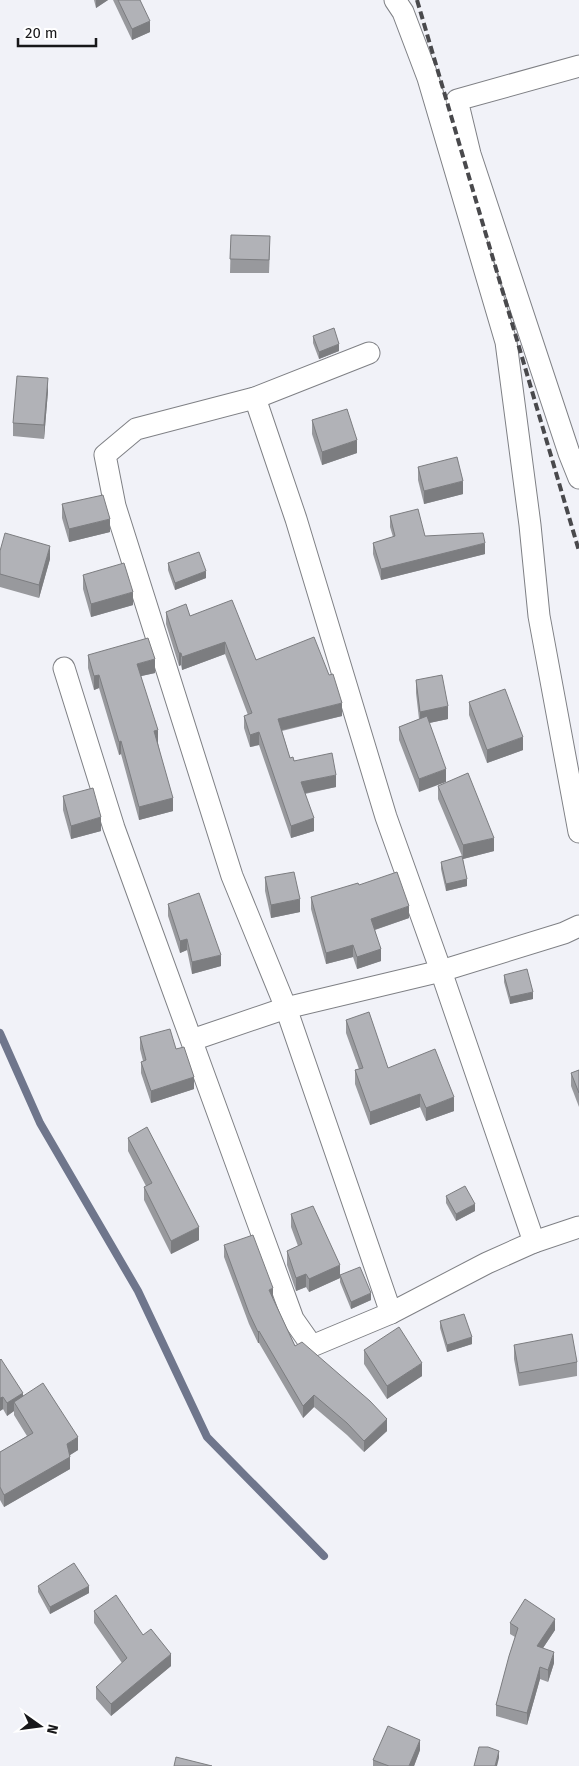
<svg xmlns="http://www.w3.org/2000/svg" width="579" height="1766" viewBox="0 0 579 1766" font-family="'Fira Sans',sans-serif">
<rect width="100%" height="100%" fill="#f1f2f8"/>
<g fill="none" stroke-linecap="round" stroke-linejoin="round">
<polyline stroke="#6f768c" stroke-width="8" points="0,1033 40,1123 138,1291 207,1437 324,1556"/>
<g stroke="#7f8085" stroke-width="23">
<g id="minor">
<polyline points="395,0 403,12 428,78 506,342 530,525 539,616 579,832"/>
<polyline points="579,66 457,100 470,154 569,453 579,478"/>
<polyline points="369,353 255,398 136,429 105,455 115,506 232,876 286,1008 391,1313"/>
<polyline points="255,398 296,519 386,817 441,971 534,1242"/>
<polyline points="64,668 114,828 293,1319 312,1346 391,1313 487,1263 534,1242 579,1227"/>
<polyline points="192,1040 286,1008 441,971 564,933 579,926"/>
</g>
</g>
<use href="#minor" stroke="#fff" stroke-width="21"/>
<polyline stroke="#49494c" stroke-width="4" stroke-dasharray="8 4" stroke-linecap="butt" points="417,0 579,551"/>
</g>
<g fill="#98999d">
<polygon points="94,0 108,0 96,8"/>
<polygon points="113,0 140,0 150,32 132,40"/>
<polygon points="231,235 270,249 269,273 230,273"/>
<polygon points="313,336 339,351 319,359 313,343"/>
<polygon points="48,391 44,439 13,436 13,423"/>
<polygon points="312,420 357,453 322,465 312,434"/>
<polygon points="418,467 463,494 424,504 418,480"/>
<polygon points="62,504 110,532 69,542 62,518"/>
<polygon points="390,516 425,536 485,554 381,580 373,554 373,543 393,537 390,527"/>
<polygon points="0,551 50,559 39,598 0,587"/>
<polygon points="168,563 206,578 175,590 168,570"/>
<polygon points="83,575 133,605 91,617 83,589"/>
<polygon points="166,612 190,616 342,716 282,731 290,758 336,787 305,794 314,831 291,838 259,745 250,747 244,728 244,716 248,715 225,654 182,670 181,665 179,666 166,624"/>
<polygon points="88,655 155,673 141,676 158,743 173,811 139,820 121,754 119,755 99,688 94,690 88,668"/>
<polygon points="416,680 448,719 429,723 419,792 399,740 399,727 419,719 416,693"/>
<polygon points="469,702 523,750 487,763 469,715"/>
<polygon points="438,786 494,851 463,859 467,886 446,891 441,869 441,862 462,856 438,799"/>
<polygon points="63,796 101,831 71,839 63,810"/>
<polygon points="265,877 300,912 271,918 265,891"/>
<polygon points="359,885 409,918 375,930 381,961 357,969 353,957 326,964 311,909 311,897"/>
<polygon points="168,904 221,966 192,974 187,950 180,953 168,916"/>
<polygon points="504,975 533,999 510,1004 504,982"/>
<polygon points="346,1020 388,1068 454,1111 426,1121 420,1107 370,1125 355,1084 355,1070 359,1069 346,1033"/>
<polygon points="140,1037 176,1049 194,1089 151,1103 141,1073 141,1062 143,1061 140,1049"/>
<polygon points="579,1070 579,1107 571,1086 571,1073"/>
<polygon points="128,1138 199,1240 171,1254 144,1200 144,1187 146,1186 128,1151"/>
<polygon points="446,1196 475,1211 456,1221 446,1203"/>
<polygon points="291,1214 340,1278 309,1292 306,1287 296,1291 287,1265 287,1251 298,1246 291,1227"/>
<polygon points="224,1245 273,1298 295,1346 387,1431 364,1452 347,1435 314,1407 303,1418 259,1343 258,1343 249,1324 224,1257"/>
<polygon points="340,1275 371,1300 351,1309 340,1282"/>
<polygon points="440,1321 472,1344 447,1352 440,1328"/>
<polygon points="514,1345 577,1362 577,1376 519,1386 514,1359"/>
<polygon points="364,1350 422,1376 387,1399 364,1364"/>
<polygon points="0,1360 23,1395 78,1450 70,1455 70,1469 4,1507 0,1500 0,1452 27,1436 14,1415 14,1411 7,1416 3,1409 0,1411"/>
<polygon points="38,1586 89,1593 50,1614 38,1592"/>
<polygon points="94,1611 143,1635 171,1666 111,1716 96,1699 96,1687 122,1663 94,1623"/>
<polygon points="510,1623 555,1630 543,1648 554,1663 548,1682 540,1679 527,1725 496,1716 496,1705 515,1637 510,1634"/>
<polygon points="420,1750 414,1766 373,1766 373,1760"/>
</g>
<g fill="#7c7d80">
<polygon points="96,0 108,0 96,8"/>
<polygon points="150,21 150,32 132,40 132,29"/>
<polygon points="339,344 339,351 319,359 319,352"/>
<polygon points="48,378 48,391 44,439 44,425"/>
<polygon points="357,440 357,453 322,465 322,452"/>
<polygon points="463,481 463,494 424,504 424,491"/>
<polygon points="110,519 110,532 69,542 69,529"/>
<polygon points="485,543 485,554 381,580 381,569"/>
<polygon points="50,546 50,559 39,598 39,585"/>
<polygon points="206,571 206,578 175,590 175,583"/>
<polygon points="133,592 133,605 91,617 91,604"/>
<polygon points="225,642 225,654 182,670 182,657"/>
<polygon points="179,653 181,653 181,665 179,666"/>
<polygon points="155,659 155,673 137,677 137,664"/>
<polygon points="99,675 99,688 94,690 94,676"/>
<polygon points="342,703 342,716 278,731 278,719"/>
<polygon points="448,706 448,719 420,725 420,712"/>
<polygon points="158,730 158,743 154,744 154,731"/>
<polygon points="259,732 259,745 250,747 250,735"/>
<polygon points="523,737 523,750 487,763 487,750"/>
<polygon points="121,741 121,754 119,755 119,742"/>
<polygon points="446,769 446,782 419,792 419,779"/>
<polygon points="336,775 336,787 301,794 301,782"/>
<polygon points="173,798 173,811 139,820 139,807"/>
<polygon points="101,817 101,831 71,839 71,826"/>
<polygon points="314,818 314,831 291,838 291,826"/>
<polygon points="494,838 494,851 463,859 463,845"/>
<polygon points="467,879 467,886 446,891 446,884"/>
<polygon points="300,899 300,912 271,918 271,905"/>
<polygon points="409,906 409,918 371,931 371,919"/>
<polygon points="187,939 187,950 180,953 180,941"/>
<polygon points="353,945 353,957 326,964 326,953"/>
<polygon points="381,949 381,961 357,969 357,957"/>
<polygon points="221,955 221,966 192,974 192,962"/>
<polygon points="533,992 533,999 510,1004 510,997"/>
<polygon points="194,1077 194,1089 151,1103 151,1091"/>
<polygon points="420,1094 420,1107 370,1125 370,1112"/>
<polygon points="454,1097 454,1111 426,1121 426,1108"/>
<polygon points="475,1204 475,1211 456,1221 456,1214"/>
<polygon points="199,1227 199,1240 171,1254 171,1241"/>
<polygon points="340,1265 340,1278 309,1292 309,1279"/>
<polygon points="306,1274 306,1287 296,1291 296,1278"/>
<polygon points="273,1288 273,1300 269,1290"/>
<polygon points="371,1293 371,1300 351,1309 351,1302"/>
<polygon points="259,1331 259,1343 258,1343 258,1332"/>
<polygon points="472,1337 472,1344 447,1352 447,1345"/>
<polygon points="422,1363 422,1376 387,1399 387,1386"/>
<polygon points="23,1393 23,1405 14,1402 14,1411 7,1416 7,1403"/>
<polygon points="314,1395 314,1407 303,1418 303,1406"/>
<polygon points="3,1397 3,1409 0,1411 0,1398"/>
<polygon points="387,1419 387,1431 364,1452 364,1441"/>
<polygon points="78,1437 78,1450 67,1457 67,1444"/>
<polygon points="70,1457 70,1469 4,1507 4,1495"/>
<polygon points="89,1586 89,1593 50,1614 50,1607"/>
<polygon points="555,1619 555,1630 537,1657 537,1646"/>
<polygon points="554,1652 554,1663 548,1682 548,1670"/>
<polygon points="171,1654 171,1666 111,1716 111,1704"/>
<polygon points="540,1667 540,1679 527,1725 527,1713"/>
<polygon points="420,1740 420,1750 414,1766 409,1766"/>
<polygon points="499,1751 499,1758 497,1766 495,1766"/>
</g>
<g fill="#b1b2b7" stroke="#7c7d80">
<polygon points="118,0 140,0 150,21 132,29"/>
<polygon points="231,235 270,236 269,260 230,259"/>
<polygon points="334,328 339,344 319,352 313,336"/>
<polygon points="17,376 48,378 44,425 13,423"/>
<polygon points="347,409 357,440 322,452 312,420"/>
<polygon points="457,457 463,481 424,491 418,467"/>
<polygon points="103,495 110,519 69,529 62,504"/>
<polygon points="418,509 425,536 483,533 485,543 381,569 373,543 395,536 390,516"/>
<polygon points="5,533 50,546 39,585 0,574 0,551"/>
<polygon points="199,552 206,571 175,583 168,563"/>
<polygon points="124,563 133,592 91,604 83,575"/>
<polygon points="232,600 256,660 314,637 329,675 333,674 342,703 278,719 290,758 293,757 294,761 332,753 336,775 301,782 314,818 291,826 259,732 250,735 244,716 252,713 225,642 182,657 181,653 179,653 166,612 186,604 190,616"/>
<polygon points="148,638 155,659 137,664 158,730 154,731 173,798 139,807 121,741 119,742 99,675 94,676 88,655"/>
<polygon points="442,675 448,706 420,712 416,680"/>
<polygon points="505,689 523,737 487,750 469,702"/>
<polygon points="427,716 446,769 419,779 399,727"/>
<polygon points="468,773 494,838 463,845 438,786"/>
<polygon points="93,788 101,817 71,826 63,796"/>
<polygon points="462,856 467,879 446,884 441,862"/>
<polygon points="294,872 300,899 271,905 265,877"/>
<polygon points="397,872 409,906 371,919 381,949 357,957 353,945 326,953 311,897 358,883 359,885"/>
<polygon points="199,893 221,955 192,962 187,939 180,941 168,904"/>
<polygon points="527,969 533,992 510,997 504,975"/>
<polygon points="369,1012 388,1068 435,1049 454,1097 426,1108 420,1094 370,1112 355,1070 363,1068 346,1020"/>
<polygon points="170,1029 176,1049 184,1047 194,1077 151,1091 141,1062 146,1060 140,1037"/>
<polygon points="579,1070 579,1093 571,1073"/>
<polygon points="147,1127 199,1227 171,1241 144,1187 152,1183 128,1138"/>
<polygon points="465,1186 475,1204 456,1214 446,1196"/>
<polygon points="313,1206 340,1265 309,1279 306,1274 296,1278 287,1251 302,1244 291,1214"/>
<polygon points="253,1235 273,1288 269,1290 295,1346 302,1342 370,1401 387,1419 364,1441 347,1423 314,1395 303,1406 259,1331 258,1332 249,1313 224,1245"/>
<polygon points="360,1267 371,1293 351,1302 340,1275"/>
<polygon points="464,1314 472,1337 447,1345 440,1321"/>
<polygon points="399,1327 422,1363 387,1386 364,1350"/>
<polygon points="572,1334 577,1362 519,1373 514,1345"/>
<polygon points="1,1359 23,1393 7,1403 3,1397 0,1398 0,1360"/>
<polygon points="43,1383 78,1437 67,1444 70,1457 4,1495 0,1487 0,1452 33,1433 14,1402"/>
<polygon points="74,1563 89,1586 50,1607 38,1586"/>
<polygon points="116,1595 143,1635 151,1629 171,1654 111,1704 96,1687 127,1658 94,1611"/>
<polygon points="525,1599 555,1619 537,1646 554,1652 548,1670 540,1667 527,1713 496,1705 509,1656 518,1628 510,1623"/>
<polygon points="388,1726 420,1740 409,1766 389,1766 373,1760"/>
<polygon points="479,1747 488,1747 499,1751 495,1766 474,1766"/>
<polygon points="176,1757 212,1766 174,1766"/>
</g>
<g transform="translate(40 1726) rotate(104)" stroke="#ffffff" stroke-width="4" paint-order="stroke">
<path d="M0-4L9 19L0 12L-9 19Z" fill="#171719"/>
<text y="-8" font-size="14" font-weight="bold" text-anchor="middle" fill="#171719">N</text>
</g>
<path d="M18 38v8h78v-8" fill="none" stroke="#171719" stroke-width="2.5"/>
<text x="25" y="38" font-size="15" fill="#171719" stroke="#ffffff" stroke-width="4" paint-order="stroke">20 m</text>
</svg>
